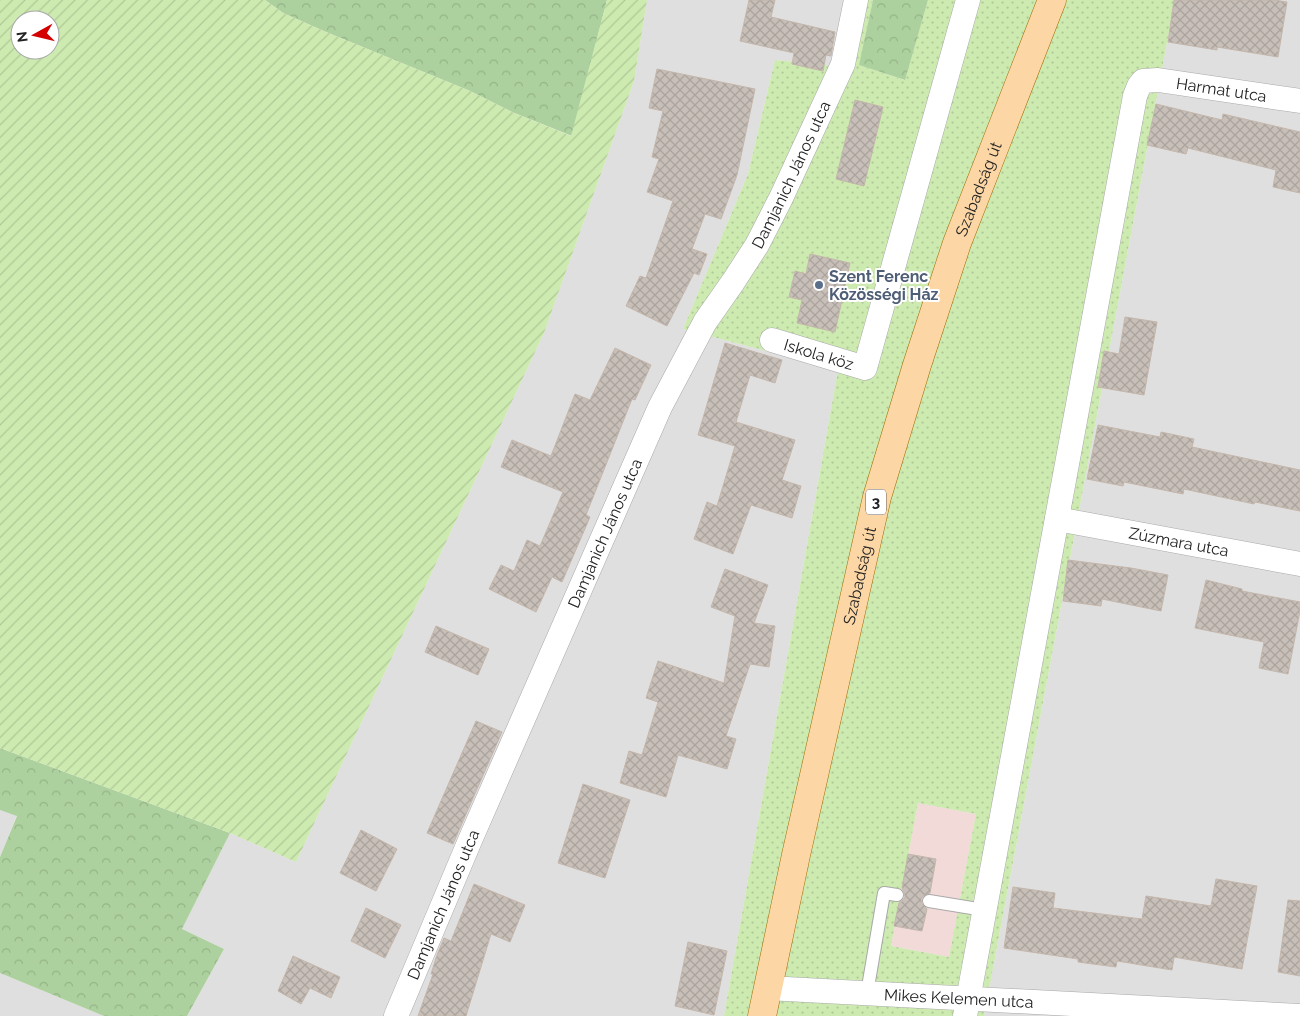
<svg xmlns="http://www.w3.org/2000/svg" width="1300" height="1016" viewBox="0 0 1300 1016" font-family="Raleway,sans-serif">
<defs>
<pattern id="grass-dots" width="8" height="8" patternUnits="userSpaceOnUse" patternTransform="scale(1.25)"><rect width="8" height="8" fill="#cdebb0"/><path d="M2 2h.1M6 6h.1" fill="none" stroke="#b0c997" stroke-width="1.8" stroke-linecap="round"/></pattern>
<pattern id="forest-crowns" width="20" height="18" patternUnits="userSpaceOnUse" patternTransform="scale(1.25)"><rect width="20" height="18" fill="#add19e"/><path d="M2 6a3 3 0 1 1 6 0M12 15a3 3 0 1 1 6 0" fill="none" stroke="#95b388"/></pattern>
<pattern id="garden-furrows" width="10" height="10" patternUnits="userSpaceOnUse" patternTransform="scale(1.25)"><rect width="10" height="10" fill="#cdebb0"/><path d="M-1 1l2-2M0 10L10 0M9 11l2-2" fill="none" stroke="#b0c997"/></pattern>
<pattern id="building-cross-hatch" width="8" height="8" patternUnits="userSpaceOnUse" patternTransform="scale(1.25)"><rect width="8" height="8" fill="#c7bfb8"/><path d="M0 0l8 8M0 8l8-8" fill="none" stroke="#aba49e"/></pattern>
</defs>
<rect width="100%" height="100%" fill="#f2efe9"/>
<g fill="#e0dfdf">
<polygon points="647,0 848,0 835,66 775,60 748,174 683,329 838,370 724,1016 187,1016 224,949 182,929 230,833 296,862 544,333 634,81"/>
<polygon points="1175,0 1300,0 1300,1016 984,1016"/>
<polygon points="0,810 17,815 0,857"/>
<polygon points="0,973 104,1016 0,1016"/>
</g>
<polygon fill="#f2dad9" points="918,803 976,814 949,957 891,946"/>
<path fill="url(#grass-dots)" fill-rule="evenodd" d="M 848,0 L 873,0 L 860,65 L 904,80 L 928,0 L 1175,0 L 984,1016 L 724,1016 L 838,370 L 683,329 L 748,174 L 775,60 L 835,66 ZM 918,803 L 976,814 L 949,957 L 891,946 Z"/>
<g fill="url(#forest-crowns)">
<polygon points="265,0 607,0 572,136 512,112 470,91 326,32 283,13"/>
<polygon points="873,0 928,0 905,80 859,65"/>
<polygon points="0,748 230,833 182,929 224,949 187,1016 104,1016 0,973 0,857 17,816 0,810"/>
</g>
<path fill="url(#garden-furrows)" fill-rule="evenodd" d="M 0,0 L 265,0 L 283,13 L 326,32 L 470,91 L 512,112 L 571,136 L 607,0 L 647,0 L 634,81 L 544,333 L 296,862 L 230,833 L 0,748 ZM 20,20 L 50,20 L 50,50 L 20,50 Z"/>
<g fill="url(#building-cross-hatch)" stroke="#c4b6ab">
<polygon points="749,0 775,0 771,17 835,32 831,56 826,55 823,71 792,64 794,53 740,41"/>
<polygon points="1174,0 1275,0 1287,2 1278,57 1217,47 1217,50 1168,42"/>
<polygon points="657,69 755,89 737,175 721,219 705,214 692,249 707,254 699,275 694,273 667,326 626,306 640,276 646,278 673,201 647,192 659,159 652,157 663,111 649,108"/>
<polygon points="855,100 883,107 864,186 836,179"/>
<polygon points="1156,104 1222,120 1223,114 1300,132 1300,193 1273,187 1276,170 1188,148 1186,154 1147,145"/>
<polygon points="810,254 850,263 835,332 797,323 802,300 789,297 795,271 806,274"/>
<polygon points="1125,317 1157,322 1144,395 1098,387 1104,351 1119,354"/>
<polygon points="725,343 782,360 775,383 750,375 736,422 795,440 782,480 801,486 792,518 751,505 733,554 694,539 707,502 717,506 735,446 698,435"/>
<polygon points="615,348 651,365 635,400 632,399 586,515 590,517 562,582 552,577 536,612 489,589 501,565 514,571 527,540 540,546 563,492 501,467 512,440 551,456 575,394 590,400"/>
<polygon points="1098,425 1160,437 1161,432 1194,439 1192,447 1300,470 1300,511 1255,502 1254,504 1184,489 1183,494 1124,482 1123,486 1087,479"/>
<polygon points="1068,560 1131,568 1168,575 1161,611 1102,599 1101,606 1063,601"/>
<polygon points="725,569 768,585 754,623 775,626 769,667 750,664 726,736 736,739 727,769 678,755 666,797 620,783 629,751 642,755 658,702 646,698 658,661 724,683 735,616 711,607"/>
<polygon points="1206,580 1242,589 1242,591 1300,602 1300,611 1288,674 1259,668 1264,642 1195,628"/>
<polygon points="436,626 489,649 478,675 425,652"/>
<polygon points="476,721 502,732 453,844 427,833"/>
<polygon points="583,784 630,800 605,878 558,863"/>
<polygon points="361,830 397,849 376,891 340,873"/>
<polygon points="908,854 936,859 930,893 923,896 921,899 922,904 927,909 922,931 894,926 899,903 903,900 905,897 904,892 902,888"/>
<polygon points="1216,879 1257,886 1242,969 1174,957 1172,970 1117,961 1116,967 1078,962 1078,959 1004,948 1013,887 1055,893 1053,908 1142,919 1146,896 1211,906"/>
<polygon points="474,884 525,905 510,942 491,934 466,1016 418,1016 433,974 431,974 437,955 444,938 451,941"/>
<polygon points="1288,900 1300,901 1300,976 1278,972"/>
<polygon points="366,908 401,925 385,958 351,941"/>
<polygon points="688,942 727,951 714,1015 675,1006"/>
<polygon points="293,956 340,977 331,998 310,988 301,1004 278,991"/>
</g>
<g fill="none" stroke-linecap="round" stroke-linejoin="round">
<g stroke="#a9a9a9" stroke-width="14">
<g id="service">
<polyline points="929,901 984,910"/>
<polyline points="867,993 884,893 897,895"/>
</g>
</g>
<g stroke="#a9a9a9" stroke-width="25">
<g id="minor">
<path id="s1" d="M 772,340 L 865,368 L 968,0"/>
<path id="s2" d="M 1057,519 L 1300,564"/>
<path id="s3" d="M 767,988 L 1300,1016"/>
<path id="s4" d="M 396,1016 L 471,838 L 660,407 L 705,322 L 733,282 L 757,245 L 781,198 L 843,64 L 856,0"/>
<path id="s5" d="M 965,1016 L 1135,96 L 1139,86 L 1143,81 L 1158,80 L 1300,101"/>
</g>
</g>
<g stroke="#a06b00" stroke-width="29">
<g id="primary">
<path id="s6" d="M 762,1016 L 796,855 L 877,497 L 917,365 L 957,243 L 1052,0"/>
</g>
</g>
<use href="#service" stroke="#fff" stroke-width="12"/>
<use href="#minor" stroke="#fff" stroke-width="24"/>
<use href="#primary" stroke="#fcd6a4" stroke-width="28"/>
</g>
<circle fill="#5c6f8a" stroke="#fff" stroke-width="2" cx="819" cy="285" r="5"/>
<g text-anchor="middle" stroke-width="4" stroke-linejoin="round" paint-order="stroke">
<rect fill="#fff" stroke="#646464" stroke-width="1" x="866" y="489.5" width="20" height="25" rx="4"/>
<g font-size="15" font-weight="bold" fill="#222">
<text x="876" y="507">3</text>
</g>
<g font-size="16" fill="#222" stroke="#fff">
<text dy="6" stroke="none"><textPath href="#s5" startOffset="1032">Harmat utca</textPath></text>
<text dy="6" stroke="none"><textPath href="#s4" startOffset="931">Damjanich János utca</textPath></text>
<text dy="6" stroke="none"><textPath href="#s6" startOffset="856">Szabadság út</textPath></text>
<text dy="6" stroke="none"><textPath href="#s1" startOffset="49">Iskola köz</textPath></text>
<text dy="6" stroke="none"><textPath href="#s4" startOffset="526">Damjanich János utca</textPath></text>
<text dy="6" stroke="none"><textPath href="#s2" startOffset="124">Zúzmara utca</textPath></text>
<text dy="6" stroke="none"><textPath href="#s6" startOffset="451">Szabadság út</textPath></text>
<text dy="6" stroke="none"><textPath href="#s4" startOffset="121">Damjanich János utca</textPath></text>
<text dy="6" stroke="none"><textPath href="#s3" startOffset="192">Mikes Kelemen utca</textPath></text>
</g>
<g font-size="16" font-weight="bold" fill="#4e5e75" stroke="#fff" text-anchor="start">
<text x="829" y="282">Szent Ferenc<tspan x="829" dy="18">Közösségi Ház</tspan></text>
</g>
</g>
<g transform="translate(35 35) rotate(262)"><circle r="24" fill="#ffffff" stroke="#a7a7a7"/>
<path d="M0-4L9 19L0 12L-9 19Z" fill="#d40000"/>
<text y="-8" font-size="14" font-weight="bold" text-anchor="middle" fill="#222222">N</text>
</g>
</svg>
